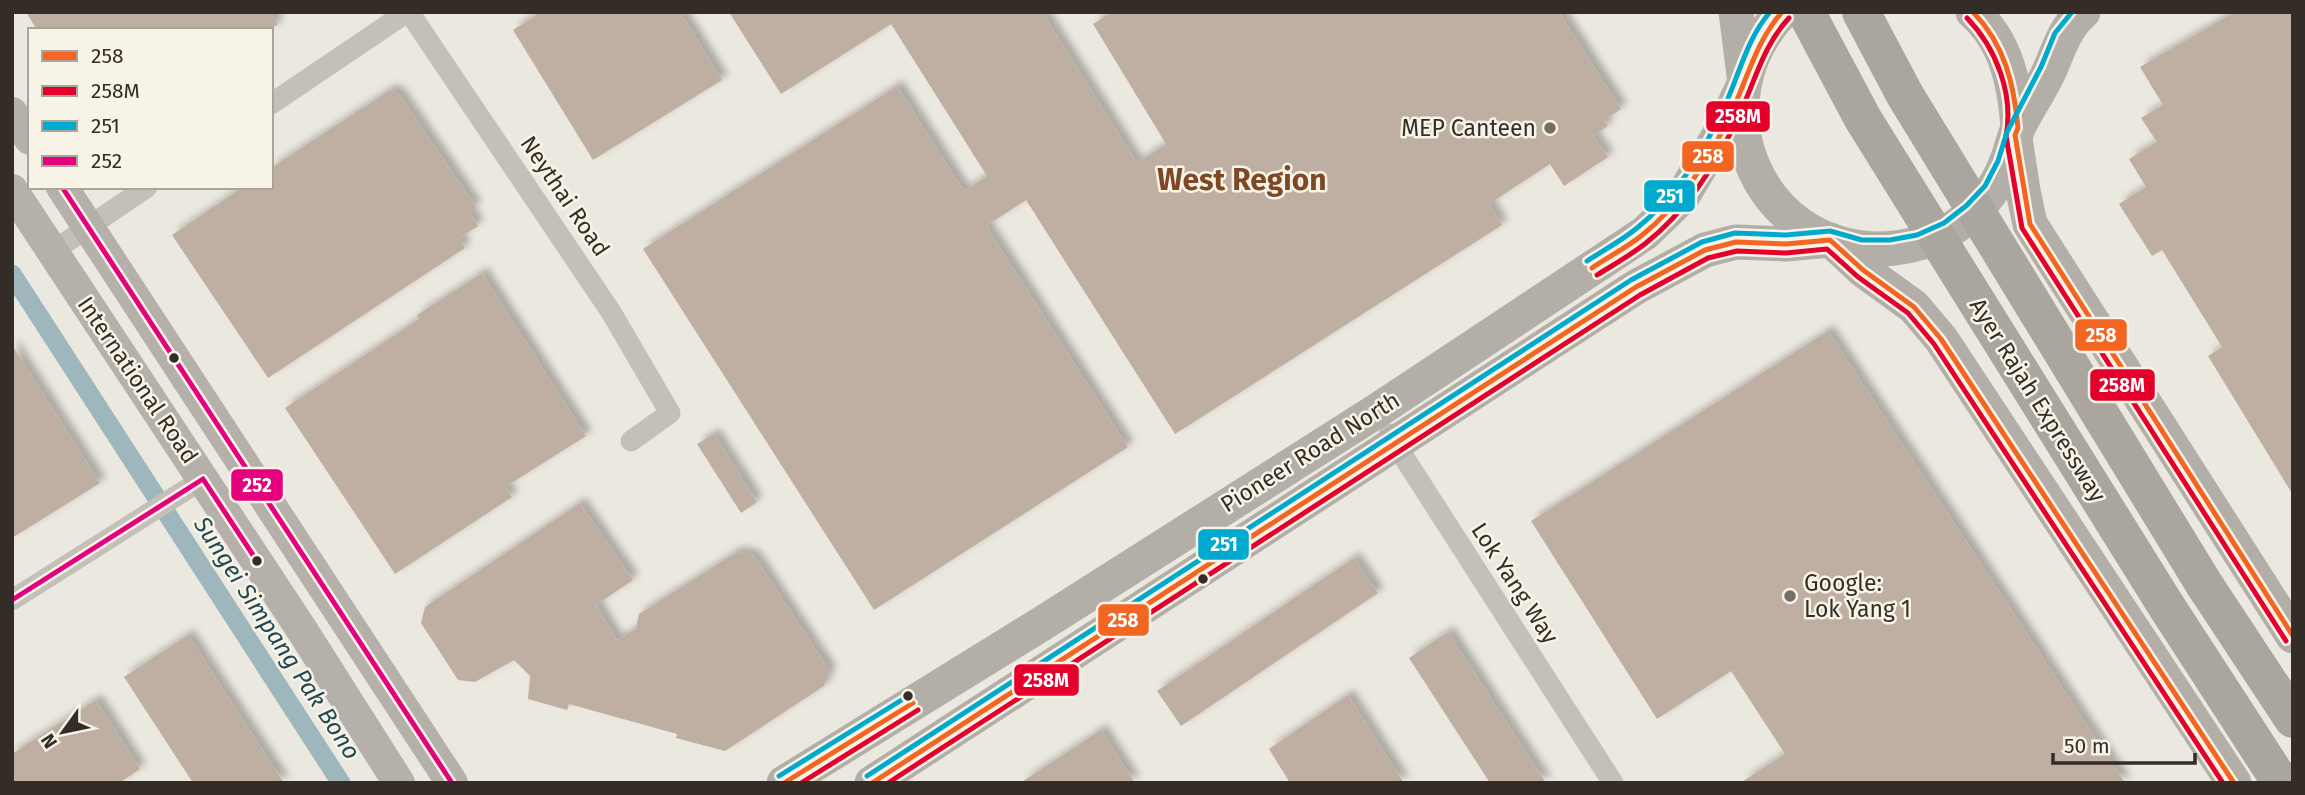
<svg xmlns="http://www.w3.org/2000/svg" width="2305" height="795" viewBox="0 0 2305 795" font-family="'Fira Sans',sans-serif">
<defs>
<filter id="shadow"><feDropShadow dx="6" dy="-6" stdDeviation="3.5" flood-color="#0004"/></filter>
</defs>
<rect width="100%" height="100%" fill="#ebe8e0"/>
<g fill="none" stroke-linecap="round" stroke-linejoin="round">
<polyline stroke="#9db7bc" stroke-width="19" points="12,274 341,783"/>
</g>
<g fill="#beafa2" filter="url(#shadow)">
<polygon points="26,12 270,12 278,24 270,30 37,30"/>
<polygon points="541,12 680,12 722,80 593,160 513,30"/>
<polygon points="729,12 1042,12 1137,163 1166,144 1093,24 1112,12 1559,12 1621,109 1604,120 1608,126 1593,136 1608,157 1564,186 1550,164 1489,204 1502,225 1175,434 1026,200 986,226 1128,447 874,610 643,249 897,86 964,191 987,176 891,24 781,94"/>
<polygon points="2235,12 2293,12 2293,495 2208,356 2222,347 2162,250 2152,256 2119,204 2146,187 2129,159 2157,142 2141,118 2163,105 2140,67"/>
<polygon points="390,90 399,94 476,207 469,211 478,226 459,238 465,248 268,378 172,235 243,187 271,187 271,168"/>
<polygon points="482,273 586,436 505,487 512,497 395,574 285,408 419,319 417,315"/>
<polygon points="1828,331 2125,783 1740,783 1785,754 1731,671 1657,719 1531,521"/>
<polygon points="12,345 100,483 12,538"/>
<polygon points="714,434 757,502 741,513 697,444"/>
<polygon points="580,503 633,580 596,605 617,640 636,629 639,614 737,552 754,556 830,671 824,686 725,751 676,738 677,734 569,704 567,710 528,699 530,676 514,660 475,682 458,680 421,623 425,607"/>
<polygon points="1354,558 1378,593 1181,726 1157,691"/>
<polygon points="1448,632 1546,783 1490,783 1409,658"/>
<polygon points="188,635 284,783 193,783 124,677"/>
<polygon points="1348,695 1404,783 1290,783 1269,749"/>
<polygon points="96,700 140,769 119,783 12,783 12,754"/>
<polygon points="1101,730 1135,783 1020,783"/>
</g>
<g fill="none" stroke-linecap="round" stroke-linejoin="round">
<g stroke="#c4bfb8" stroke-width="21">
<polyline points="409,12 611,312 670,413 631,441"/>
<polyline points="271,104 407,12"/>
<polyline points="52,252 147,187"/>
<polyline points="1389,434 1613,783"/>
<polyline points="12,600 203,479"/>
</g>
<g stroke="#b5b0a9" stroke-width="32">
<polyline points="12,113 30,139"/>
<polyline points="62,187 452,783"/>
<polyline points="12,190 302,630 399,783"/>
</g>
<g stroke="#b3aea8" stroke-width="35">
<polyline points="1736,12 1744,75"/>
<path d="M 1782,12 C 1698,100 1753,246 1877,249 C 1901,249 1927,243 1948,231 C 1974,216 1996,191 2006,163 C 2011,152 2013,139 2018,128 C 2028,107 2042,88 2051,67 C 2059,48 2066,26 2083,12"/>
<path d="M 1973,12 C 2007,42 2015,85 2018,128"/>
<polyline points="2015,138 2023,191 2030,224 2293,636"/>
<polyline points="1832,241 1863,270 1914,307 1941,339 2234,783"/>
<polyline points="784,783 1043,623 1375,412 1645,233 1682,197 1724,127 1743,86"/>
<polyline points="872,783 1636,287 1705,250 1736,242 1786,244 1830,240"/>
</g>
<g stroke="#aaa69f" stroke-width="38">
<polyline points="1806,12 1863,119 2165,604 2281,783"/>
<polyline points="1861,12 1905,95 2204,584 2293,719"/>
</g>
<g stroke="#f8f3e7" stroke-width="10">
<g id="bus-1">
<path d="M 1973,12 C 2005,45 2014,84 2018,128 L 2015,135 L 2030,224 L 2293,636"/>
<path d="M 1592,268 C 1608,257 1626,248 1641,236 C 1683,203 1712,155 1734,107 C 1749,73 1757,41 1782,12"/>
<polyline points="784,783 913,703"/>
<polyline points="872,783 1636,287 1705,250 1736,242 1786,244 1830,240 1863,270 1914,307 1941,339 2234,783"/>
</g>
</g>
<g stroke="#f8f3e7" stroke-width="10">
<g id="bus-2">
<path d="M 1967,18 C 1996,48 2014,94 2006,136 L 2022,228 L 2286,641"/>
<path d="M 1597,275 C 1613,265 1631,255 1646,243 C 1689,209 1718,162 1740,113 C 1756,79 1763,46 1789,18"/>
<polyline points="801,783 918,710"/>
<polyline points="888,783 1640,295 1708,258 1737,251 1786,253 1827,249 1858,277 1908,313 1934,344 2223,783"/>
</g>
</g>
<g stroke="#f8f3e7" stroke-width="10">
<g id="bus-3">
<path d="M 1587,261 C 1604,250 1621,241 1637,228 C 1677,196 1705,150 1726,103 C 1740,72 1747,39 1770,12"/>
<polyline points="779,776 908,696"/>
<polyline points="867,776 1631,280 1702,242 1735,233 1786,235 1830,231 1862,240 1890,240 1917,235 1944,223 1966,206 1985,186 1998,161 2007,132 2041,67 2055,33 2072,12"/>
</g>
</g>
<g stroke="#f8f3e7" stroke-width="10">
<g id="bus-4">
<polyline points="62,187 452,783"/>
<polyline points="12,600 203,479 257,561"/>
</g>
</g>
<use href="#bus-1" stroke="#f26522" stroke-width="5"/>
<use href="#bus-2" stroke="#e4002b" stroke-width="5"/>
<use href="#bus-3" stroke="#00a9ce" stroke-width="5"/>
<use href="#bus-4" stroke="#e5007d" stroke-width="5"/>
</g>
<g fill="#746e68" stroke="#f8f3e7" stroke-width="2.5">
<circle cx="1550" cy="128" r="7"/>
<circle cx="1790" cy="596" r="7"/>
</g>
<g fill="#342d27" stroke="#f8f3e7" stroke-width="2.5">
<circle cx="174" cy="358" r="6"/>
<circle cx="257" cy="561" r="6"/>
<circle cx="1203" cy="579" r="6"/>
<circle cx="908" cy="696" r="6"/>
</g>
<g text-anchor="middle" stroke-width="5" stroke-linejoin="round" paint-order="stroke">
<g font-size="23" fill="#342d27" stroke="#f8f3e7" text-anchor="end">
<text x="1536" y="136">MEP Canteen</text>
<text x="1804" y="591" text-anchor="start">Google:<tspan x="1804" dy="26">Lok Yang 1</tspan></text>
</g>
<g font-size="23" fill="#342d27" stroke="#f8f3e7">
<text transform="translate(565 196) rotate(56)" y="8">Neythai Road</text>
<text transform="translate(138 380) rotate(56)" y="8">International Road</text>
<text transform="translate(2038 400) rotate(58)" y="8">Ayer Rajah Expressway</text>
<text transform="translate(1310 452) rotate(-32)" y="8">Pioneer Road North</text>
<text transform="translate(1515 583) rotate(57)" y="8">Lok Yang Way</text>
</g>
<g font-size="24" font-style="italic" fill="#1f4853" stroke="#f8f3e7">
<text transform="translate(277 638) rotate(57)" y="8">Sungei Simpang Pak Bono</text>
</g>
<g font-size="30" font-weight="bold" fill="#7f4825" stroke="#f8f3e7">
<text x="1242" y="190">West Region</text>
</g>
</g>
<g stroke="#f8f3e7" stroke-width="2.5">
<rect x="1705" y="100" width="66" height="33" rx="7" fill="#e4002b"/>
<rect x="1681" y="140" width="54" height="33" rx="7" fill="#f26522"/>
<rect x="1643" y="179" width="53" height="34" rx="7" fill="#00a9ce"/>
<rect x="2074" y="318" width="54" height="34" rx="7" fill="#f26522"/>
<rect x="2089" y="368" width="67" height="34" rx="7" fill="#e4002b"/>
<rect x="230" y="468" width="54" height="34" rx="7" fill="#e5007d"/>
<rect x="1197" y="528" width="53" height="33" rx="7" fill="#00a9ce"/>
<rect x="1097" y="603" width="53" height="34" rx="7" fill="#f26522"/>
<rect x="1013" y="663" width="67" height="34" rx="7" fill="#e4002b"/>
</g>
<g font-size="19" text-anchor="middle" font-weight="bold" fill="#fff">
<text x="1738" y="123">258M</text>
<text x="1708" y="163">258</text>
<text x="1670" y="203">251</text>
<text x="2101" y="342">258</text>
<text x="2122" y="392">258M</text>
<text x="257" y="492">252</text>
<text x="1224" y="551">251</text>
<text x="1123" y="627">258</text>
<text x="1046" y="687">258M</text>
</g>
<rect width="2305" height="795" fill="none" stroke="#342d27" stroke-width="28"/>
<rect x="28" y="28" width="245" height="161" fill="#f8f3e7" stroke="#aaa49a" stroke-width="2"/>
<rect x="42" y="51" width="35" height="10" fill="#f26522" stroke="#aaa49a" stroke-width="2"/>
<text x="91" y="63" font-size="21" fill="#342d27">258</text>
<rect x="42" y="86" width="35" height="10" fill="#e4002b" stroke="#aaa49a" stroke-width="2"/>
<text x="91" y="98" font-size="21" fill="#342d27">258M</text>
<rect x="42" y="121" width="35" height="10" fill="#00a9ce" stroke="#aaa49a" stroke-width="2"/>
<text x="91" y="133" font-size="21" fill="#342d27">251</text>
<rect x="42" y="156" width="35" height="10" fill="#e5007d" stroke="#aaa49a" stroke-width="2"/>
<text x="91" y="168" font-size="21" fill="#342d27">252</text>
<g transform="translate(63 732) rotate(237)" stroke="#f8f3e7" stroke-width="5" paint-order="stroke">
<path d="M0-5L12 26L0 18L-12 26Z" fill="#342d27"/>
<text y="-10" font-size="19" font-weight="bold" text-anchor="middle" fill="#342d27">N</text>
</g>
<path d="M2053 753v10h142v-10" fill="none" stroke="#342d27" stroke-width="3.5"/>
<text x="2064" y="753" font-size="21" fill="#342d27" stroke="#f8f3e7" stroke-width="5" paint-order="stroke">50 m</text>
</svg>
